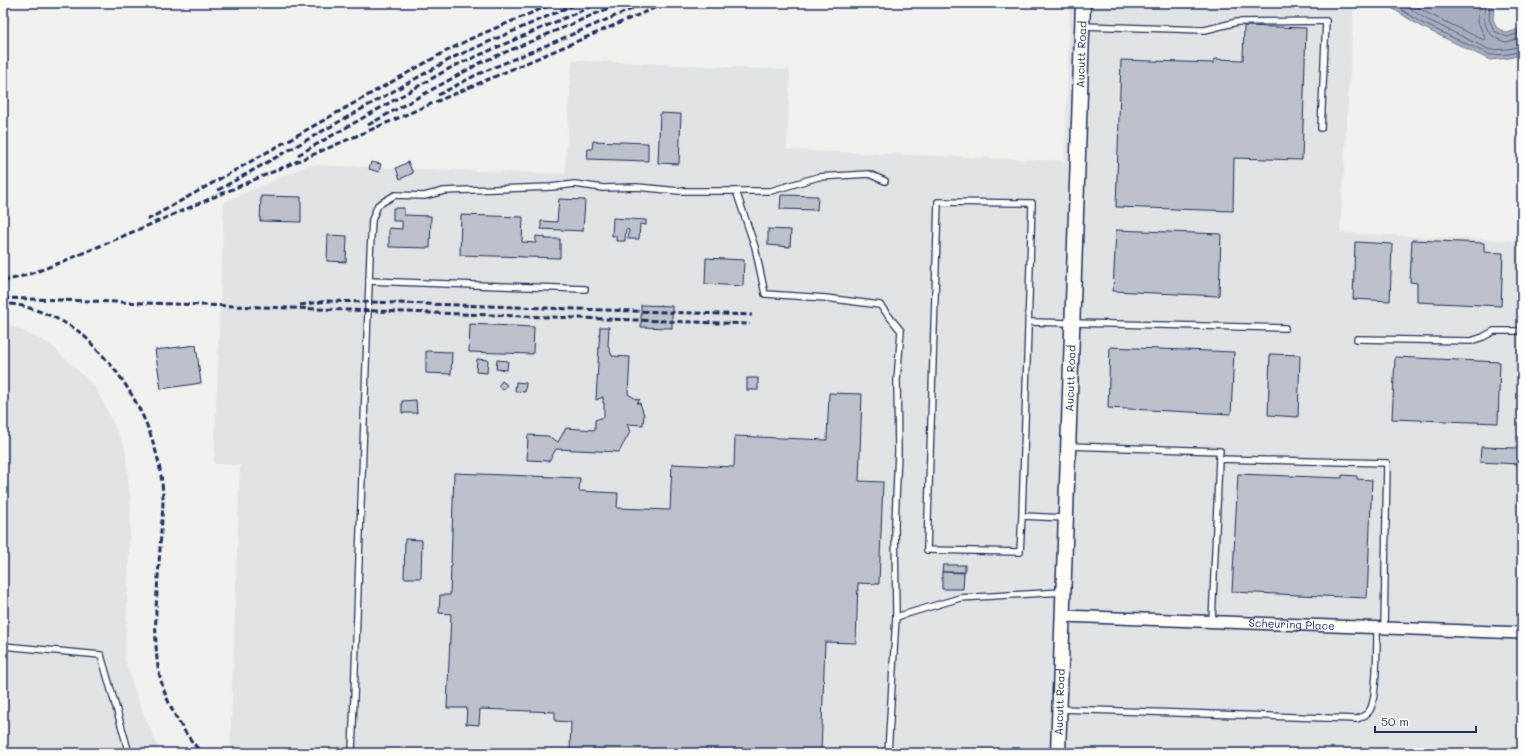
<svg xmlns="http://www.w3.org/2000/svg" width="1525" height="756" viewBox="0 0 1525 756" font-family="Mali,sans-serif">
<rect width="100%" height="100%" fill="#f0f0ee"/>
<filter id="ink" filterUnits="userSpaceOnUse"><feTurbulence type="fractalNoise" baseFrequency=".025" numOctaves="2"/><feDisplacementMap in="SourceGraphic" scale="8" xChannelSelector="R" yChannelSelector="G"/><feConvolveMatrix kernelMatrix="1 2 1 2 8 2 1 2 1" color-interpolation-filters="sRGB"/></filter>
<g filter="url(#ink)">
<g fill="#e0e2e3">
<polygon points="1070,3 1354,3 1340,233 1522,241 1522,753 230,753 240,465 214,464 224,202 309,165 565,174 572,60 790,70 787,150 1065,161"/>
<polygon points="3,322 50,344 95,387 125,447 131,508 125,660 141,709 158,746 165,753 3,753"/>
</g>
<polygon fill="#a7adbd" stroke="#6f7b97" points="1384,3 1494,3 1493,19 1497,28 1507,33 1519,29 1522,31 1522,47 1520,55 1509,58 1490,60 1420,26"/>
<g fill="none" stroke-linecap="round" stroke-linejoin="round">
<g stroke="#536184" stroke-width="1">
<polyline points="1391,3 1422,23 1490,55 1509,54 1522,51"/>
<polyline points="1401,3 1424,18 1490,50 1508,49 1522,46"/>
<polyline points="1412,3 1427,13 1484,40 1485,38 1478,22 1479,3"/>
<path d="M 1485,3 C 1483,23 1484,36 1506,42 L 1518,39 L 1522,39"/>
<polyline points="1490,3 1489,19 1494,31 1507,37 1517,34 1522,34"/>
</g>
</g>
<g fill="#bbc0ca" stroke="#1b2f5e">
<polygon points="1244,26 1306,28 1302,160 1234,158 1233,211 1116,207 1121,60 1214,63 1214,59 1243,60"/>
<polygon points="660,113 681,114 679,164 658,163"/>
<polygon points="593,141 648,143 648,161 587,159 588,149 592,149"/>
<polygon points="371,162 381,164 379,172 369,169"/>
<polygon points="408,162 413,173 400,179 396,168"/>
<polygon points="781,195 818,196 817,210 780,209"/>
<polygon points="261,196 301,197 301,222 260,221"/>
<polygon points="559,199 585,200 583,231 541,229 541,221 557,222"/>
<polygon points="393,208 404,208 404,215 431,216 430,248 389,247 389,228 402,229 402,221 393,221"/>
<polygon points="461,215 523,217 522,242 536,243 536,236 545,237 545,239 560,239 560,258 460,255"/>
<polygon points="613,218 646,220 646,225 640,224 639,239 628,239 629,230 626,229 625,241 616,241 616,236 612,236"/>
<polygon points="768,229 791,230 790,247 768,245"/>
<polygon points="1116,230 1221,234 1219,296 1113,291"/>
<polygon points="328,235 347,236 346,262 327,261"/>
<polygon points="1412,240 1484,243 1484,252 1503,253 1501,306 1417,302 1417,283 1410,282"/>
<polygon points="1355,242 1392,244 1390,301 1353,299"/>
<polygon points="706,258 744,260 743,286 705,284"/>
<polygon points="641,305 672,306 672,328 641,327"/>
<polygon points="470,324 534,327 533,354 469,352"/>
<polygon points="600,327 609,327 608,345 612,356 630,357 628,394 638,400 640,399 637,403 640,403 644,415 643,425 627,424 630,432 619,452 556,449 549,461 527,460 528,435 548,436 558,442 566,428 595,430 595,420 604,417 604,403 603,403 603,397 596,400"/>
<polygon points="196,345 201,383 161,389 155,350"/>
<polygon points="1110,347 1234,352 1231,414 1108,408"/>
<polygon points="426,351 452,352 451,374 426,373"/>
<polygon points="1270,354 1300,355 1298,417 1268,415"/>
<polygon points="1395,357 1500,362 1498,423 1392,419"/>
<polygon points="477,359 488,360 487,373 476,372"/>
<polygon points="497,360 508,361 507,370 496,369"/>
<rect x="747" y="378" width="11" height="12"/>
<polygon points="502,381 507,385 503,390 498,386"/>
<polygon points="516,382 526,383 525,392 515,391"/>
<polygon points="829,393 862,394 859,481 883,482 879,584 858,583 856,643 825,642 821,753 570,753 571,722 555,721 555,712 480,709 479,725 466,724 467,708 447,708 451,614 439,613 440,595 450,595 454,473 580,478 579,491 618,493 617,508 670,510 672,464 734,467 735,436 827,440"/>
<polygon points="416,400 417,413 402,413 402,401"/>
<polygon points="1481,447 1518,448 1518,464 1480,462"/>
<polygon points="1238,474 1342,478 1342,475 1357,476 1357,479 1372,480 1367,598 1232,592"/>
<polygon points="405,539 422,540 421,578 404,578"/>
<polygon points="943,565 965,565 965,572 942,572"/>
<polygon points="942,572 964,573 963,589 942,589"/>
</g>
<g fill="none" stroke-linecap="round" stroke-linejoin="round">
<g stroke="#1b2f5e" stroke-width="8">
<g id="service">
<polyline points="1083,26 1205,30 1237,22 1326,21 1321,128"/>
<polyline points="736,191 755,247 765,294 826,298 880,305 901,331 897,380 898,452 895,524 896,617"/>
<polyline points="369,281 585,289"/>
<polyline points="1029,322 1285,328"/>
<polyline points="1357,339 1471,341 1483,337 1494,331 1522,331"/>
<polyline points="1069,446 1220,451 1219,459"/>
<polyline points="1022,516 1032,203 938,202 927,550 1020,552 1022,516 1066,518"/>
<polyline points="1212,622 1219,459 1387,463 1384,629"/>
<polyline points="3,646 101,655 129,753"/>
<path d="M 1060,709 L 1357,719 C 1362,717 1367,715 1370,710 C 1377,698 1377,645 1377,628"/>
<polyline points="352,753 370,255 372,220 378,205 395,195 424,196 444,191 551,187 575,184 603,188 637,187 679,191 771,191 818,177 869,174 885,181"/>
<polyline points="888,753 896,617 960,598 1063,592"/>
</g>
</g>
<g stroke="#1b2f5e" stroke-width="14">
<g id="minor">
<path id="s1" d="M 1063,616 L 1522,633"/>
</g>
</g>
<g stroke="#1b2f5e" stroke-width="17">
<g id="tertiary">
<path id="s2" d="M 1058,753 L 1083,3"/>
</g>
</g>
<use href="#service" stroke="#fdfcf7" stroke-width="5.5"/>
<use href="#minor" stroke="#fdfcf7" stroke-width="11"/>
<use href="#tertiary" stroke="#fdfcf7" stroke-width="14"/>
<g stroke="#1b2f5e" stroke-width="3" stroke-dasharray="6 3" stroke-linecap="butt">
<polyline points="438,95 476,75 646,3"/>
<polyline points="368,125 480,63 621,3"/>
<polyline points="298,155 452,67 599,3"/>
<polyline points="218,190 454,57 578,3"/>
<polyline points="147,220 441,54 470,39 555,3"/>
<path d="M 3,281 C 37,274 68,259 100,246 L 666,3"/>
<polyline points="3,298 750,324"/>
<path d="M 10,304 C 32,306 64,320 82,334 C 89,340 94,347 101,354 C 136,390 162,447 163,498 C 163,509 162,520 161,531 C 159,574 153,617 157,659 C 160,692 179,729 202,753"/>
<polyline points="300,305 327,301 369,302 752,315"/>
</g>
</g>
</g>
<g text-anchor="middle" stroke-width="4" stroke-linejoin="round" paint-order="stroke">
<g font-size="11" fill="#1b2f5e" stroke="#fdfcf7">
<text dy="4" stroke="none"><textPath href="#s2" startOffset="699">Aucutt Road</textPath></text>
<text dy="4" stroke="none"><textPath href="#s2" startOffset="375">Aucutt Road</textPath></text>
<text dy="4" stroke="none"><textPath href="#s1" startOffset="229">Scheuring Place</textPath></text>
<text dy="4" stroke="none"><textPath href="#s2" startOffset="51">Aucutt Road</textPath></text>
</g>
</g>
<rect width="1525" height="756" fill="none" stroke="#fdfcf7" stroke-width="16"/>
<rect x="8" y="8" width="1509" height="740" fill="none" stroke="#1b2f5e" stroke-width="1.5" filter="url(#ink)"/>
<path d="M1375 726v6h101v-6" fill="none" stroke="#1b2f5e" stroke-width="2"/>
<text x="1381" y="726" font-size="12" fill="#1b2f5e" stroke="#fdfcf7" stroke-width="3" paint-order="stroke">50 m</text>
</svg>
